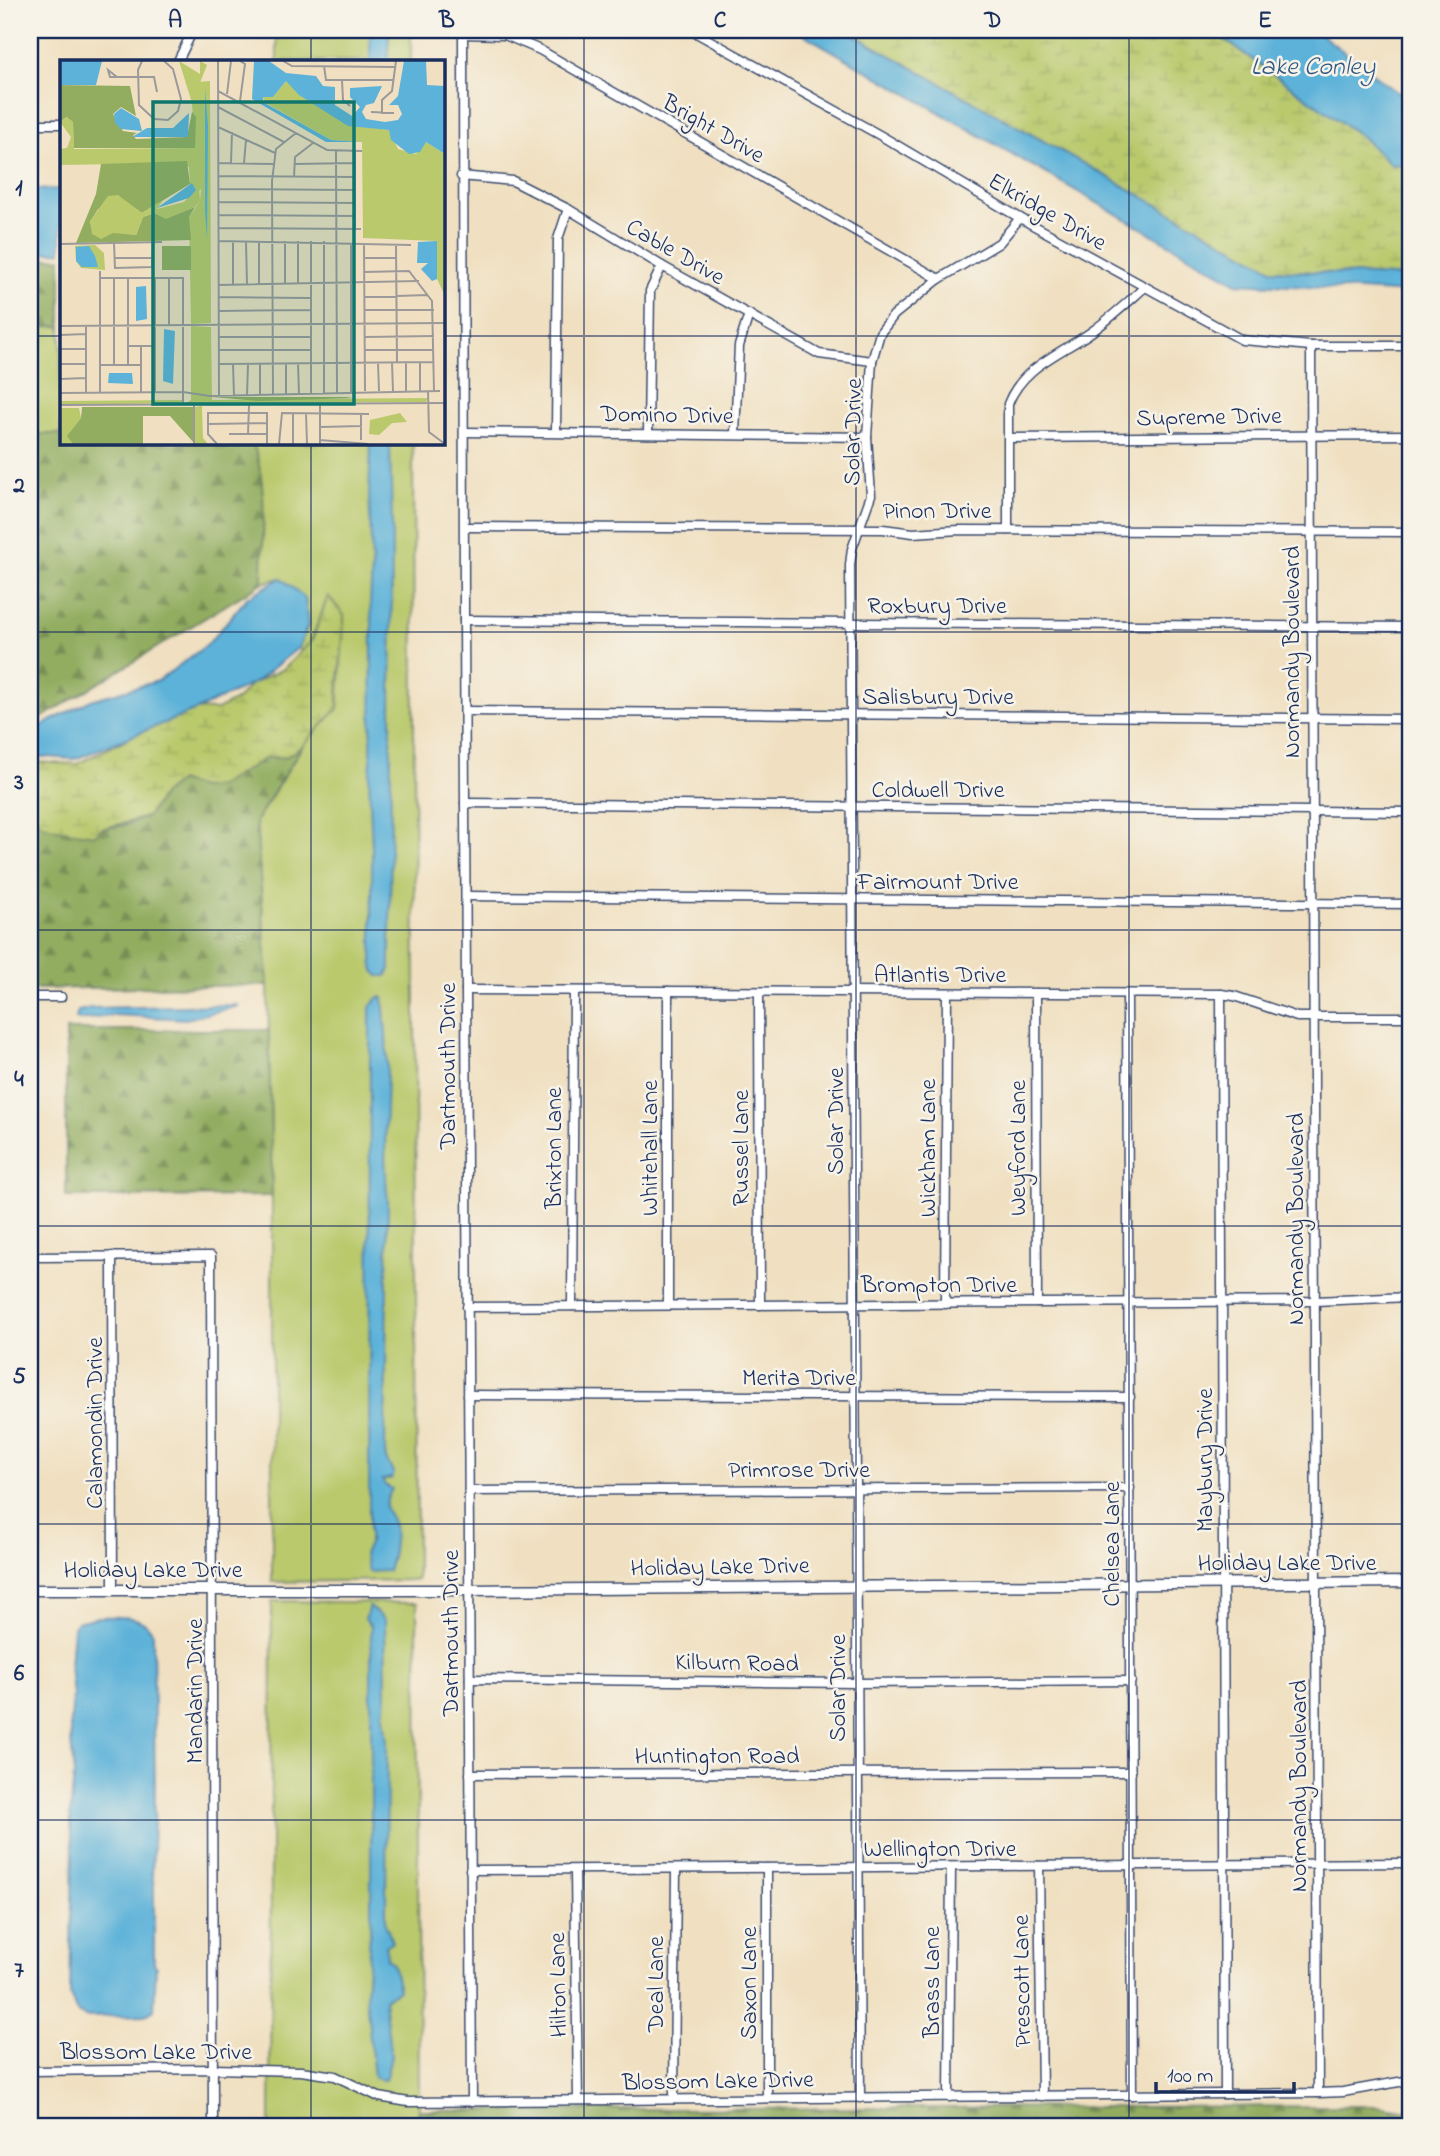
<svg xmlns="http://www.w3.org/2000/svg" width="1440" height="2156" viewBox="0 0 1440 2156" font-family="'Indie Flower',sans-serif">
<defs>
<pattern id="forest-firs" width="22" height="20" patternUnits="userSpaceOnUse" patternTransform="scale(1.75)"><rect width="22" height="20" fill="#92ad60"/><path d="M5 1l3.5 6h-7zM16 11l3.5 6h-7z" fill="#768d52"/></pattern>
<pattern id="wetland-marsh" width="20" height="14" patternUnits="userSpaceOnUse" patternTransform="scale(1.75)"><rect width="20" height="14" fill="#b9c96c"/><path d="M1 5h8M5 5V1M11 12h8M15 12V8" fill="none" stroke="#9ead60"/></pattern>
</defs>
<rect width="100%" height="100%" fill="#f7f3e8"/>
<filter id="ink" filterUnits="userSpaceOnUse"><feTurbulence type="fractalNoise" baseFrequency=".0143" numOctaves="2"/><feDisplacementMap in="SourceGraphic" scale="14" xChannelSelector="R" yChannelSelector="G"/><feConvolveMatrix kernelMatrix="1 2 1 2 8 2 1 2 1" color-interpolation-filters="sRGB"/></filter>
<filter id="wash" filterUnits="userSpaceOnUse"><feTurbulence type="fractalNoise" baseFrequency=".00686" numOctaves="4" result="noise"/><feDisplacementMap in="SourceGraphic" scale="28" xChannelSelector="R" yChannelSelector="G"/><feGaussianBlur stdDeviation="1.57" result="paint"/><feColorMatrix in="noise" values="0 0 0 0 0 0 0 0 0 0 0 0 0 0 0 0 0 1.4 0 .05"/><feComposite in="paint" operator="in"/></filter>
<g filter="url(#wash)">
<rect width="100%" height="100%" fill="#f0e0c1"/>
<g fill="#b9c96c" stroke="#6a7c65" stroke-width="2">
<rect x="277" y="30" width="134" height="31"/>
<rect x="30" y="325" width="31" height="109"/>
<polygon points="253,443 413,443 417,1580 272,1582 272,1196 268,985 256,821 303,745 338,708 344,616 328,597 310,643 301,652 299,647 308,625 281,578 262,583 262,499"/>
<polygon points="272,1601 417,1603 419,2126 270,2126"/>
</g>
<g fill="url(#forest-firs)" stroke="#566e5f" stroke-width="2">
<polygon points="61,258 61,326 30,327 30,259"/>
<path d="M 30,434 L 61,434 L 61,443 L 253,443 C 269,486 262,537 262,583 L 30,725 Z"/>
<polygon points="303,745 256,821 268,985 30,989 30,813 32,817 100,829 124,825 147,817 163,794 179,781 201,788 246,769 266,758 286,757"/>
<polygon points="66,1030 269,1030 272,1196 66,1197"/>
<polygon points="1377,2106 1410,2111 1410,2125 419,2126 419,2110"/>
</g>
<g fill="url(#wetland-marsh)" stroke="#6a7c65" stroke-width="2">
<polygon points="845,30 1211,30 1362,137 1392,165 1410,164 1410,277 1274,270"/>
<path d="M 328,596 L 344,615 C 344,647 337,677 338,708 L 302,746 L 286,757 L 266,758 L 219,786 L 201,788 L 179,781 L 163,794 L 147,817 L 101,829 L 95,835 C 75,831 41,832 30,813 L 30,762 L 77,764 L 186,709 L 217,710 L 238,699 L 250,685 L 283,669 L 312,641 Z"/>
</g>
<g fill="#5db2d9" stroke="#3c709c" stroke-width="2">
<polygon points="370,30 389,30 388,61 370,61"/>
<polygon points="796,30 845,30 1274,270 1410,277 1410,293 1237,283"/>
<polygon points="1211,30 1315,30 1397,92 1410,95 1410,164 1392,165 1362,137"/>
<polygon points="61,189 61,252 30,253 30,190"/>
<polygon points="371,443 390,443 392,523 390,969 387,976 379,976 374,971 372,961 372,849 369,778 371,763 372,622 370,605 372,565 369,494"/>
<polygon points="281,578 305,598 308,625 299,647 256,682 199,709 75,759 30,756 31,731 91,700 158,681 208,644 247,598"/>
<path d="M 379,997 L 383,997 C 385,1022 388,1048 387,1074 C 386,1116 383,1159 388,1201 L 385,1450 L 386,1459 L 394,1474 L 392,1478 L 382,1480 L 385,1485 L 392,1489 C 378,1515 390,1507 394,1526 C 396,1536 392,1561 388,1571 L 368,1572 L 364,1554 L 369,1544 L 370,1007 Z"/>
<polygon points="235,1005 239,1006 186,1019 116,1015 80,1020 76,1018 78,1011 91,1008"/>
<polygon points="369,1606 385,1620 386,1695 384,1717 387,1742 386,1925 392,1942 386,1946 387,1958 393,1964 399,1990 384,1999 391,2057 385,2080 374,2078 366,1997 371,1915 371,1627 365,1619"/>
<path d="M 98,1617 C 119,1617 142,1613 153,1633 L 155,1795 L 152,1875 L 154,1886 L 154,1963 L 156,1966 L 154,2009 L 145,2015 L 85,2017 L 77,2013 L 70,1995 L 73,1848 L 70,1815 L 74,1775 L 70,1728 L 73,1695 L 70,1666 L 73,1628 L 77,1622 Z"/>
</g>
</g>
<g filter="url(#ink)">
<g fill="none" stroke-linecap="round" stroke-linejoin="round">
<g stroke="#3b4a6d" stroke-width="11">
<g id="minor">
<path d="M 463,30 C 462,227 465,423 464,620 L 472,2102"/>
<polyline points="691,30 883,137 1020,218 1242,340 1311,346 1410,346"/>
<polyline points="463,34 505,35 540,50 939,279"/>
<polyline points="178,61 193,30"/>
<polyline points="30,124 61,124"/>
<polyline points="461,176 513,181 568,209 662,266 819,354 872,361"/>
<polyline points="1311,346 1318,2093"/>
<polyline points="466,432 867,437"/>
<polyline points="556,432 558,239 568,209"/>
<polyline points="648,434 650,291 662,266"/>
<polyline points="735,434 739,346 749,314"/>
<polyline points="1009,438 1410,435"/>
<polyline points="465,527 883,529 913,533 959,530 1410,532"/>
<path d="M 1008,530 L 1008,404 C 1023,365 1063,353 1094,330 C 1112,317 1128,302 1145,287"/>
<polyline points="464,620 1410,627"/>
<polyline points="465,711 1410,719"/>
<polyline points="465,803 1410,812"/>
<polyline points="466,896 1410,904"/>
<polyline points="466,990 1221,994 1234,996 1297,1017 1410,1017"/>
<polyline points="668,991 668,1305"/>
<polyline points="759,992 760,1305"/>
<polyline points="1036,993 1037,1303"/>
<polyline points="1127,994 1132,2095"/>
<polyline points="1221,994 1225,2094"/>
<polyline points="30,997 61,997"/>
<polyline points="112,1256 113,1590"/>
<polyline points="30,1257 211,1256 213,2126"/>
<polyline points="945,1304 947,993"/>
<polyline points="572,1306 574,991"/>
<polyline points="467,1307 1315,1301 1410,1297"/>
<polyline points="468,1395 1130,1397"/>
<polyline points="469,1491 1130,1488"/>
<polyline points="470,1679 857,1683 1131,1681"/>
<polyline points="470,1774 1131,1772"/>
<polyline points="1039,1866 1042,2096"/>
<polyline points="767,1868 767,2098"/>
<polyline points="470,1870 1410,1863"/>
<polyline points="575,1870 578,2100"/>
<polyline points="30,2071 214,2069 301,2071 335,2076 379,2097 408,2102 1318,2093 1343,2092 1410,2080"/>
<polyline points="949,2097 951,1867"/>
<polyline points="860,2098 850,565 852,549 871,495 867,437 872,361 880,333 894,315 939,279 999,243 1020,218"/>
<polyline points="674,2099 676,1869"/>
</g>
</g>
<g stroke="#3b4a6d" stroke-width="13">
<polyline id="tertiary" points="30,1590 469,1590 1410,1582"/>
</g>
<use href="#minor" stroke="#fff" stroke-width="8"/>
<use href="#tertiary" stroke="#fff" stroke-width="10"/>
</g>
</g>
<path fill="none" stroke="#1b2f5e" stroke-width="2" stroke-opacity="0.55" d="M 311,30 L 311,61M 584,30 L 584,2126M 856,30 L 856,2126M 1129,30 L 1129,2126M 30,336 L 61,336M 443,336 L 1410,336M 311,443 L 311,2126M 30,632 L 1410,632M 30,930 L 1410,930M 30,1226 L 1410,1226M 30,1524 L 1410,1524M 30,1820 L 1410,1820"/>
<g text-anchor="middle" stroke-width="5" stroke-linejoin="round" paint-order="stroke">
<g font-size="24" fill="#1b2f5e" stroke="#f7f3e8">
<text transform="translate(714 128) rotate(30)" y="8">Bright Drive</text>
<text transform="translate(1048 211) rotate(30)" y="8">Elkridge Drive</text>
<text transform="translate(676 251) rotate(30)" y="8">Cable Drive</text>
<text transform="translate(667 414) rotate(1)" y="8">Domino Drive</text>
<text transform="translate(1209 416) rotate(-1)" y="8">Supreme Drive</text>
<text transform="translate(852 432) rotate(-89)" y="8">Solar Drive</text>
<text x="937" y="518">Pinon Drive</text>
<text x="937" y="613">Roxbury Drive</text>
<text transform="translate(1291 652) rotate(-90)" y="8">Normandy Boulevard</text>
<text x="938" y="704">Salisbury Drive</text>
<text x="938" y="797">Coldwell Drive</text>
<text x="938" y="889">Fairmount Drive</text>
<text x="940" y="982">Atlantis Drive</text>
<text transform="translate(447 1066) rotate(-90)" y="8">Dartmouth Drive</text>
<text transform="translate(835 1121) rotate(-90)" y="8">Solar Drive</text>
<text transform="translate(553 1148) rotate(-90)" y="8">Brixton Lane</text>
<text transform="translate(649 1148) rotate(-90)" y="8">Whitehall Lane</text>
<text transform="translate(740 1148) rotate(-90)" y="8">Russel Lane</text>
<text transform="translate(927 1148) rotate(-90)" y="8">Wickham Lane</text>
<text transform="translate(1017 1148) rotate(-90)" y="8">Weyford Lane</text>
<text transform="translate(1295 1219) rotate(-90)" y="8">Normandy Boulevard</text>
<text x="939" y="1292">Brompton Drive</text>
<text x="799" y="1385">Merita Drive</text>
<text transform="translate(94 1423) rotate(-90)" y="8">Calamondin Drive</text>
<text transform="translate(1204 1460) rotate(-90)" y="8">Maybury Drive</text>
<text x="799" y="1477">Primrose Drive</text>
<text transform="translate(1111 1544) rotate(-90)" y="8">Chelsea Lane</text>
<text x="1287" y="1570">Holiday Lake Drive</text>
<text transform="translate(720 1566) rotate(-1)" y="8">Holiday Lake Drive</text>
<text x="153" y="1577">Holiday Lake Drive</text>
<text transform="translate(450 1633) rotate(-90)" y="8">Dartmouth Drive</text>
<text transform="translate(737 1662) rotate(1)" y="8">Kilburn Road</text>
<text transform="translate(837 1688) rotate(-90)" y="8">Solar Drive</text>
<text transform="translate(194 1691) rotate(-90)" y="8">Mandarin Drive</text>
<text x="717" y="1763">Huntington Road</text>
<text transform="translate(1298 1786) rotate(-90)" y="8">Normandy Boulevard</text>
<text x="940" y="1856">Wellington Drive</text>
<text transform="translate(1021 1981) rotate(-91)" y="8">Prescott Lane</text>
<text transform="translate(931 1982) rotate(-90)" y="8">Brass Lane</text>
<text transform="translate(748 1983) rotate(-90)" y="8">Saxon Lane</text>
<text transform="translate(655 1984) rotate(-90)" y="8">Deal Lane</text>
<text transform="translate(557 1985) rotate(-91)" y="8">Hilton Lane</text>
<text x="156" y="2059">Blossom Lake Drive</text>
<text transform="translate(718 2080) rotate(-1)" y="8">Blossom Lake Drive</text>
</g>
<g font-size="26" font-style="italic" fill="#2f5683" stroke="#f7f3e8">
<text x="1313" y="74">Lake Conley</text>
</g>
</g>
<g transform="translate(60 60)">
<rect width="385" height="385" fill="#f0e0c1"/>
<path d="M 150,21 L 151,263 L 131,264 L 129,157 L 140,141 L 141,129 L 135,134 L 130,124 L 129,107 L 121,103 L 0,105 L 0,89 L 7,88 L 11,77 L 0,62 L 8,57 L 13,62 L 14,89 L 135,88 L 132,43 L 137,22 ZM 131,266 L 151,267 L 152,340 L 368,338 L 366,342 L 126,343 L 131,340 ZM 122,340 L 122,343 L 0,345 L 0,341 ZM 142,346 L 143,378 L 148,384 L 135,384 L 135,347 ZM 0,348 L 19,348 L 21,358 L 10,373 L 13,384 L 0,384 Z" fill="#b9c96c"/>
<path d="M 0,25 L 70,26 L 76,56 L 61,47 L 53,54 L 63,71 L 77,73 L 87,68 L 73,75 L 76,79 L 127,77 L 132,52 L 136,57 L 135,88 L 14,88 L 13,62 L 7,57 L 0,62 ZM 127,101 L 130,124 L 82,153 L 66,142 L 38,149 L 30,162 L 32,169 L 76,175 L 83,157 L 94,153 L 107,158 L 135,147 L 129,157 L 131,180 L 16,183 L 36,134 L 41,104 ZM 131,186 L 131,210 L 102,210 L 102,186 ZM 152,337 L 286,337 L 293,338 L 198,341 ZM 22,347 L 133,347 L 134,383 L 110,356 L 83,356 L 83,384 L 13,384 L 7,376 L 21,358 Z" fill="#92ad60"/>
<path d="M 119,1 L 140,14 L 140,1 L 147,5 L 132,43 ZM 226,21 L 288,65 L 329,70 L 338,89 L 356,94 L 366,82 L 385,94 L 385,236 L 377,219 L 377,181 L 303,178 L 302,82 L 271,80 L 204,42 L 203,37 L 213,37 ZM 139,126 L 140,141 L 135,147 L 106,159 L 94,153 L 83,157 L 76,175 L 53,173 L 41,179 L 32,174 L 30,161 L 48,136 L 58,135 L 82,153 L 103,140 L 97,149 L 124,142 ZM 35,185 L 44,193 L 45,210 L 21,208 L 16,201 L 15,186 ZM 16,187 L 30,189 L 37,206 L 16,201 ZM 340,353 L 347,362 L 332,363 L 319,375 L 309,374 L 310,360 Z" fill="#b9c96c" fill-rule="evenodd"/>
<path d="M 0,1 L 42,1 L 36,25 L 0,25 ZM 194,1 L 209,1 L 226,13 L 256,16 L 263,26 L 275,27 L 275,45 L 292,56 L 300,47 L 290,37 L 290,28 L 322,26 L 314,43 L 306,45 L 302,52 L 306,59 L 325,62 L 338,60 L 342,54 L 338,45 L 329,45 L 338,36 L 344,1 L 366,1 L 367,25 L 385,26 L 385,94 L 366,82 L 360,92 L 349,94 L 331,80 L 329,70 L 288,66 L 239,35 L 226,21 L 213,37 L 203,37 L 203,42 L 271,80 L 303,82 L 266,82 L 192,39 ZM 145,28 L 148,66 L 147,179 L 145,151 ZM 61,48 L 79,59 L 82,71 L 61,69 L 55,63 L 54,54 ZM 129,53 L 128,77 L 72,77 L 87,68 L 113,68 ZM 132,123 L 136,130 L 129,138 L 97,148 ZM 377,181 L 377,219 L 372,221 L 361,209 L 368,203 L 357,203 L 358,182 ZM 29,186 L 35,196 L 38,207 L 22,207 L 16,201 L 16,187 ZM 86,226 L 87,259 L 76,261 L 76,227 ZM 104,269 L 115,271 L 113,324 L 103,321 ZM 72,313 L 73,324 L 48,323 L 49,313 Z" fill="#5db2d9"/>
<path fill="none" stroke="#9b9999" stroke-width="2" d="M 82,1 L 78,10 L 79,45 L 94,59 L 108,60 L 118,51 L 121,39 L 113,9 L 104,1M 158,1 L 159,336M 223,1 L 232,6 L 335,7M 264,6 L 266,20 L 333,20M 57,17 L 48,10 L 50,17 L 94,17 L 97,32M 282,20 L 283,40 L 290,46M 158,31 L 267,90 L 302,91M 167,34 L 171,1M 180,41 L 185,4 L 180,1M 158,47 L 224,82M 311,52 L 334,53M 322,54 L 322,40 L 332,31 L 336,1M 158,67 L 215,93M 276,91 L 277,335M 295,91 L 295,169M 158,103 L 214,104M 171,103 L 172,72M 184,103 L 186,80M 234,104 L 295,103M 158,116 L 295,117M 234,117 L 235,97 L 253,83M 158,129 L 295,130M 158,142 L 295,143M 158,155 L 295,156M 158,168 L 301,169M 158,181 L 351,185M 199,181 L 199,225M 238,181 L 238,225M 251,181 L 251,335M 264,181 L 264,335M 186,182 L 187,225M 54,183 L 55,208 L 92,207 L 93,182M 0,184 L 102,182M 291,185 L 291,333M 304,185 L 305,331M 336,185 L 337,303M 54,198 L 93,198M 304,198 L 337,198M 40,211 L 40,333M 304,212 L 349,211 L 372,241 L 374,331M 40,218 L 123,218 L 123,345M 68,218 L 68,305M 109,218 L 109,265M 158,225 L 359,221M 173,225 L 173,182M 225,225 L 225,181M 159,237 L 251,238M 304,237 L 368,235M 304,250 L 374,250M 159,251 L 251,250M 0,266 L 385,263M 26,266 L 26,333M 0,275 L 26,274M 159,277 L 251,277M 305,277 L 374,276M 68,286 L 95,286M 81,286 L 81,332M 0,289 L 26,289M 159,290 L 251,290M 305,290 L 374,290M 238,303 L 239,335M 318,303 L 319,331M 332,303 L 333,331M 346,303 L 346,331M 360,303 L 360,331M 0,304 L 26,304M 159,304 L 374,302M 173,304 L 174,336M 200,304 L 200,336M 40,305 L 81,305M 54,305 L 54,218M 0,319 L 26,318M 368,331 L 369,372 L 385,384M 95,332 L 95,218M 0,333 L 123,332 L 150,336 L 380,331M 187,336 L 188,304M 213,336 L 212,121 L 216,89 L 236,73M 226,336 L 226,303M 260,344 L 260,384M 0,345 L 385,343M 134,345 L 134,384M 233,353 L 233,384M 246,353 L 247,384M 148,364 L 207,363M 260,367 L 302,366M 169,374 L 207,374M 188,374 L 189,345M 260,380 L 308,384M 301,380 L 301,353M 157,384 L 148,374 L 148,353 L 207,353 L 207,384M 219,384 L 222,353 L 309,354"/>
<path fill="#0f766e" fill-opacity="0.15" stroke="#0f766e" stroke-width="3.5" d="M 93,42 L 294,42 L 294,344 L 93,344 Z"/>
<rect width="385" height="385" fill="none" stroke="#1b2f5e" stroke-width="3.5"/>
</g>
<rect width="1440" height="2156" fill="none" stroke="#f7f3e8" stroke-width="77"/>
<path d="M1156 2082v10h138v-10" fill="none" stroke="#1b2f5e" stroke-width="3.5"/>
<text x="1167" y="2082" font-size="21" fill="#1b2f5e" stroke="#f7f3e8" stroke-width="5" paint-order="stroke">100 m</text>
<rect x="38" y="38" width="1364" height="2080" fill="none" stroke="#1b2f5e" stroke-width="2.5"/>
<g font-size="23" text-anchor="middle" font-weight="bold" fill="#1b2f5e">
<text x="175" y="27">A</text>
<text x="447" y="27">B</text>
<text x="720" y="27">C</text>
<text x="993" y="27">D</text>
<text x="1265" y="27">E</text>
<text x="19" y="195">1</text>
<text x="19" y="492">2</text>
<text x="19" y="789">3</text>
<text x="19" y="1086">4</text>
<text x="19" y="1383">5</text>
<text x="19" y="1680">6</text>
<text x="19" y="1977">7</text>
</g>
</svg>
